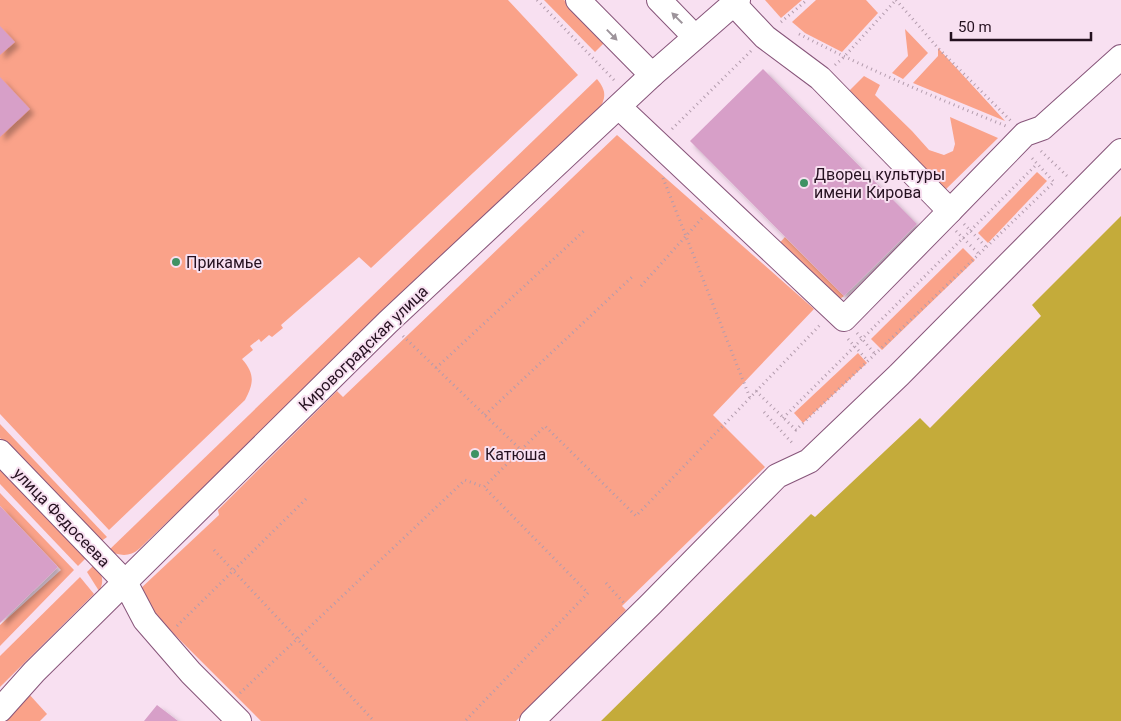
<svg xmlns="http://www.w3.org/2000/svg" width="1121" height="721" viewBox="0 0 1121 721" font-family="Roboto,sans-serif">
<defs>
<filter id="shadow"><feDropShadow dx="4.5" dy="4.5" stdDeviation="2.5" flood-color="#0004"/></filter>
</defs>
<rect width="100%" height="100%" fill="#f8e0f1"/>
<g fill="#faa289">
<path d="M 0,0 L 508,0 L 578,75 L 371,268 L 359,257 L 281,325 L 283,328 L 272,337 L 269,335 L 261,342 L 259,339 L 250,346 L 253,350 L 242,359 C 255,374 254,383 245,400 L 109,530 L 0,414 Z"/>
<polygon points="544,0 564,0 605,42 595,52"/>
<polygon points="765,0 802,0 781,18"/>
<polygon points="816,0 866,0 878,13 842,52 805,33 792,22"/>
<polygon points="905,29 928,53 903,79 892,73 908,56"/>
<polygon points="938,48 1005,121 913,83 938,56"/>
<polygon points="864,76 880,85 875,95 912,131 929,150 944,155 953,151 955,144 950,117 998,138 941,194 843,97"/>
<path d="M 597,79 C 606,90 607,98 598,110 L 139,549 C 130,557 120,556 108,551 Z"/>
<polygon points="617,135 814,309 713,415 765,467 622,606 626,610 516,721 261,721 149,609 139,590 219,515 218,510 337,391 343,397"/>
<polygon points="1037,172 1047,181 988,243 978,233"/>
<polygon points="785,237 844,296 837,301 774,249"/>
<polygon points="963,248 975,260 882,350 871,339"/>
<polygon points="858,353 867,363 803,423 794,413"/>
<polygon points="0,424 107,537 100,542 0,438"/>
<polygon points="0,466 87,557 78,566 0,484"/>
<polygon points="0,493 74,570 0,646 0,625 61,570 0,506"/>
<path d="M 95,564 C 102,574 105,581 99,591 L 87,572 Z"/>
<polygon points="80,577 94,594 0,687 0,656"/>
<polygon points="28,693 47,714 40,721 4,721"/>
</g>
<polygon fill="#c4ab3a" points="1121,216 1121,721 601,721 811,514 815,517 920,418 930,428 1041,316 1032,305"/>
<g fill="#d79fc8" filter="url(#shadow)">
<polygon points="0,26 15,42 0,55"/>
<polygon points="763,69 917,224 844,296 690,141"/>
<polygon points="0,77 30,109 0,137"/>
<polygon points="0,506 58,567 0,623"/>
<polygon points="157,705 178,721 144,721"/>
</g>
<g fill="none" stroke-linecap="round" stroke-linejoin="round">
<g stroke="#87557a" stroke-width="26">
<g id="minor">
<polyline points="578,0 652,75"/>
<polyline points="659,0 695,37"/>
<polyline points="619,107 844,319 950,211 820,78 765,37 734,4"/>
<polyline points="950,211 1025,134 1042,128 1121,57"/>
<polyline points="0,452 125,582 145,620 191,673 239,721"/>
<polyline points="0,710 34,672 388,322 652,75 738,0"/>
<polyline points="532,721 651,604 777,476 809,461 899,375 1121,151"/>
</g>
</g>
<g stroke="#b39cad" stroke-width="3" stroke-dasharray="1 4" stroke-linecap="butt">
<polyline points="537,0 615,81"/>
<polyline points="896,0 938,48 1011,121"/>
<polyline points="781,22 807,0"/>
<path d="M 799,34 C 867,69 936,98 1006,126"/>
<polyline points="835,65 844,57 896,0"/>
<polyline points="672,129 751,51"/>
<polyline points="1041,151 1067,176"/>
<polyline points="663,178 750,398"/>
<polyline points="964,224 986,247"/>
<polyline points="956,231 979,254"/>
<polyline points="641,286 704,216"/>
<polyline points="857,333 875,354"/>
<polyline points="403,336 521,450 484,487 588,593 465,721"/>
<polyline points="848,339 868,361"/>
<polyline points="436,368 586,229"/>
<polyline points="756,391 796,430 1054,182 1031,157"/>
<polyline points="764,412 794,445"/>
<polyline points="485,415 632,277"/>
<polyline points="783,418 1037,164"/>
<polyline points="521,450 545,426 636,516 821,324"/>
<polyline points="214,550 374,721"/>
<polyline points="606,583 624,603"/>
<polyline points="177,626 306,499"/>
<polyline points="240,693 465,480 484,487"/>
</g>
<use href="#minor" stroke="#fff" stroke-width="24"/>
</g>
<defs><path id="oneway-solid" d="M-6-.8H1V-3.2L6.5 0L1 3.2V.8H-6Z" transform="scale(1.25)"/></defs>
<g fill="#9d949b">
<use href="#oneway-solid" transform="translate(677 18) rotate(-135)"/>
<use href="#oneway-solid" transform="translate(612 35) rotate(46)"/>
</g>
<g fill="#3f9264" stroke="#f8e0f1" stroke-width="2">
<circle cx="804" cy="183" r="5"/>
<circle cx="176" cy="262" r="5"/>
<circle cx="475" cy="454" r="5"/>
</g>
<g text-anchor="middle" stroke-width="4" stroke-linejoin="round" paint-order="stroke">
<g font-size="16" fill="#251120" stroke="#f8e0f1" text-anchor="start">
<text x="814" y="180">Дворец культуры<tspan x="814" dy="18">имени Кирова</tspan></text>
<text x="186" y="268">Прикамье</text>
<text x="485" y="460">Катюша</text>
</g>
<g font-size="16" fill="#251120" stroke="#f8e0f1">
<text transform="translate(363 348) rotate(-44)" y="6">Кировоградская улица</text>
<text transform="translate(62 517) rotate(46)" y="6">улица Федосеева</text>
</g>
</g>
<path d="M951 32v8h140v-8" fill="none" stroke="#251120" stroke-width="2.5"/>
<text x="958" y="32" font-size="15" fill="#251120" stroke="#f8e0f1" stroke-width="4" paint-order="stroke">50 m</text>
</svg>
